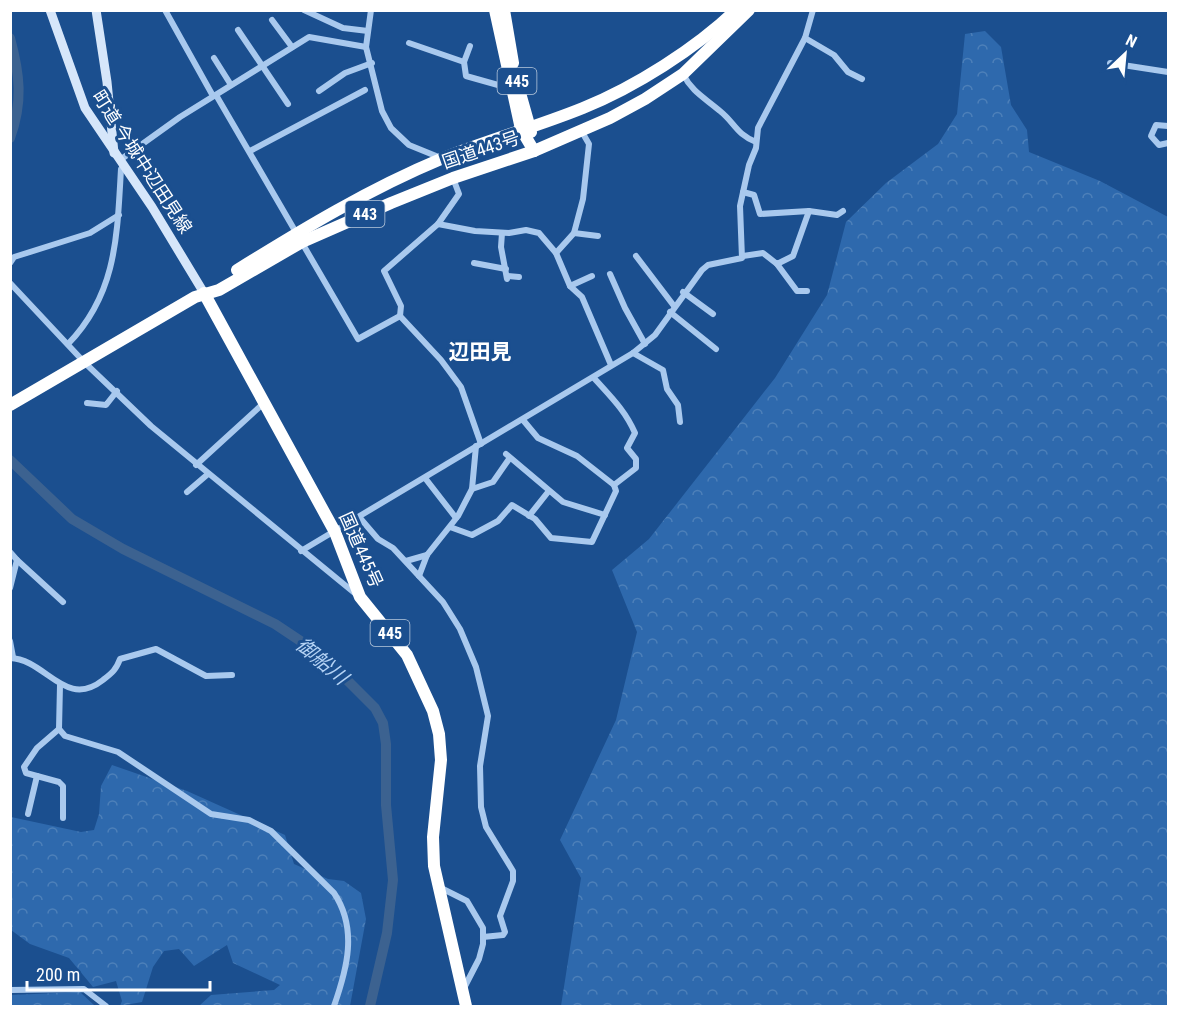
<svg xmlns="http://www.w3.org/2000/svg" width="1179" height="1017" viewBox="0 0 1179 1017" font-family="'Roboto Condensed','Noto Sans JP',sans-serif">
<defs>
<pattern id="forest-crowns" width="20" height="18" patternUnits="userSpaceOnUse" patternTransform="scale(1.5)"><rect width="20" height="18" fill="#2e69ad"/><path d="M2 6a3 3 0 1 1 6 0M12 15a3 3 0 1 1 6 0" fill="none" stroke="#4d80b9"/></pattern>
</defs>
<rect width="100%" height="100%" fill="#1b4f8f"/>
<g fill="url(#forest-crowns)">
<polygon points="985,31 1001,47 1011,105 1027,130 1029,152 1100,181 1168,217 1168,1006 561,1006 581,878 560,840 616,720 637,632 612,570 649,539 775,378 827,295 846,222 886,183 938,144 957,114 965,34"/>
<polygon points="112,765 187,791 285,835 294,864 328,879 344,881 361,893 366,919 350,1006 199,1006 211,995 274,990 280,985 233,963 227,945 194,966 179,949 164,951 153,967 142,1002 120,1006 122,1001 116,981 93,987 69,958 30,944 11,930 11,817 81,832 94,830 99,814 101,786"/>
<polygon points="80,992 95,1006 11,1006 11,995"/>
</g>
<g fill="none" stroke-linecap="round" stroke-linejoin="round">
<g stroke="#3c6290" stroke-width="10">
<path d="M 10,38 C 20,75 23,102 10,138"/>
<polyline points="10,460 72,519 123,549 275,624 323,656 375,708 383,723 386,744 386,805 393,880 387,933 370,1006"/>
</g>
<g stroke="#a9c9ee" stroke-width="6">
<polyline points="165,10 213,96"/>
<polyline points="304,10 343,28 368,31"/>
<polyline points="371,10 366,47 382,111 391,128 409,145 441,158"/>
<polyline points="272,20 292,47"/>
<polyline points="238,30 288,104"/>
<polyline points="805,38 834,55 848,72 862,79"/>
<polyline points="409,43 464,62 466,76 498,85 510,83"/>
<polyline points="214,58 231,85"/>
<polyline points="464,62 470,46"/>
<polyline points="1110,63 1168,72"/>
<path d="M 683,74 C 692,92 705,98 720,111 C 735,123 736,134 756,142"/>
<polyline points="319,91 345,73 372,63"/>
<polyline points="216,95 358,339 400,316"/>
<polyline points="1168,126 1156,125 1151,136 1159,145 1168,143"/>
<polyline points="250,151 365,90"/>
<polyline points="120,160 180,117 309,37 366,47"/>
<polyline points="453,178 459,194 438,224 384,271 401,306 400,316 441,360 461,387 481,444"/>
<polyline points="743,192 754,195 760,214 809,211 837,215 843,211"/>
<polyline points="438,224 475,231 509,233 526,230 539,233 556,253 570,286 582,297 611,365"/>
<polyline points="502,233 501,247 507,279"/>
<polyline points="574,233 598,236"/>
<polyline points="556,253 574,233 583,199 589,144 582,132"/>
<polyline points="636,256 674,306"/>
<polyline points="743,256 763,253 777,264 793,256 809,211"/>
<polyline points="10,263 14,257 90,233 119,215"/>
<polyline points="474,263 506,269"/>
<polyline points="777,264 797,291 807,291"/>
<polyline points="610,274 625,308 645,344"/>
<polyline points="507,276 519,277"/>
<polyline points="10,283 84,362 151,426 357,595"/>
<polyline points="570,286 592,276"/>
<polyline points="683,292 713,314"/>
<polyline points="670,312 716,349"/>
<path d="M 68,344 C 117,293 117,236 121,169 L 124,165"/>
<polyline points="633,353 663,370 667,389 678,405 680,422"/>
<polyline points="87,403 106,405 117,391"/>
<polyline points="523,420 538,438 577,456 614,485"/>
<polyline points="506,454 563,502 605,515"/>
<polyline points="196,465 265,402"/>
<polyline points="425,478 456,518"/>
<polyline points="472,489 493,482 509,459"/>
<polyline points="187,492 208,474"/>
<polyline points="529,516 548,492"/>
<polyline points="360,518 378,539 393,548 443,602 460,629 476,667 488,716 480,766 481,807 486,827 513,871 513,881 500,916 505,932 503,935 483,937"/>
<path d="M 450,527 L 472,535 L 498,521 L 512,505 L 535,519 L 551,538 L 592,542 L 616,491 L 614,485 L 636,468 L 636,459 L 627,448 L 635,433 C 625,410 610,396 594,378"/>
<polyline points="301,551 633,353 655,335 702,270 708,265 742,258 740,206 749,165 756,148 758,128 805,38 813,10"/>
<polyline points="10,552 17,560 10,588"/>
<polyline points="17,560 63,602"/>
<polyline points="406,561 427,555"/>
<polyline points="419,576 427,555 458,516 472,489 476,446"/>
<polyline points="10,641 13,657"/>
<path d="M 10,658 C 46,659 65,710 103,680 C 112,673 116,670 120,659 L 156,649 L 206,676 L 232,675"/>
<path d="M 60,685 L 59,729 L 65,736 L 118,752 L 211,814 L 249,820 L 271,831 L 334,893 C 358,929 347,969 334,1006"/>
<polyline points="59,729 37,748 24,767 26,773 59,782 63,786 63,818"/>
<polyline points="28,814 37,776"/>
<polyline points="441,888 467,901 483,928 483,944 479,959 463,990"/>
<polyline points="10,990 84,989 106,1006"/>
</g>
<g stroke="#d6e6fa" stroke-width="9">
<polyline points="50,10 85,108 152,207 204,293"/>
<polyline points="96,10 107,82 114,153"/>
</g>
<g stroke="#fff" stroke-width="12">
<polyline points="495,10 521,129 534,151"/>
<polyline points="504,10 513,63"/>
<polyline points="518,86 531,132"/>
<path d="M 237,270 C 303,229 369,189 441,159 C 488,140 536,127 583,108 C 635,87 695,49 736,10"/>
<polyline points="204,293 335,532 360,597 407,655 433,711 439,734 441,760 433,837 434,866 466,1006"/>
<polyline points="10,405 195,297 219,290 302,242 391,203 453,178 534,151 610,118 645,99 683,74 749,10"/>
</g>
</g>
<g text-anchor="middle" stroke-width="6" stroke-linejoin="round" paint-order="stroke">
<g fill="#1b4f8f" stroke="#bbcadd" stroke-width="1.5">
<rect x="497.5" y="68" width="39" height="26" rx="4.5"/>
<rect x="345.5" y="201" width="39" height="26" rx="4.5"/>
<rect x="370.5" y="620" width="39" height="26" rx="4.5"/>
</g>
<g font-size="16" font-weight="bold" fill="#fff">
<text x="517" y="87">445</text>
<text x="365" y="220">443</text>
<text x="390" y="639">445</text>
</g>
<g font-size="18" fill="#fff" stroke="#1b4f8f">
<text transform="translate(481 150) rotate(-19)" y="6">国道443号</text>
<text transform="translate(142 162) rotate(57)" y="6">町道 今城中辺田見線</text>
<text transform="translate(361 550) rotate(66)" y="6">国道445号</text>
</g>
<g font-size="20" font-style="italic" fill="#b5d3f5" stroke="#1b4f8f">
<text transform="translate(322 661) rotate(40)" y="7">御船川</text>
</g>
<g font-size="21" font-weight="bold" fill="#fff" stroke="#1b4f8f">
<text x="480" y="359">辺田見</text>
</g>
</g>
<rect width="1179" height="1017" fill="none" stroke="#ffffff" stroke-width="24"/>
<g transform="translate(1125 54) rotate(26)" stroke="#1b4f8f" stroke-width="4.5" paint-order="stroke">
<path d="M0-4.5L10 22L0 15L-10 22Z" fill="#ffffff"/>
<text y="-9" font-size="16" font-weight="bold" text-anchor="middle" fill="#ffffff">N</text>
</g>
<path d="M27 981v9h183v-9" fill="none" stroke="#ffffff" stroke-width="3"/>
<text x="36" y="981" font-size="18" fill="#ffffff" stroke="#1b4f8f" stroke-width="4.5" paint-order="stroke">200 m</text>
</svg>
